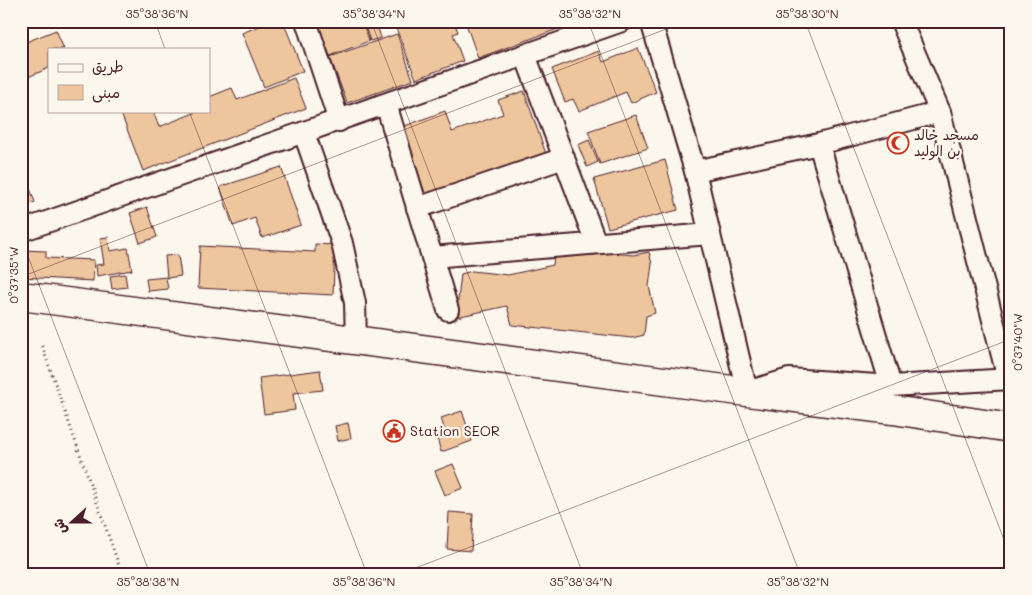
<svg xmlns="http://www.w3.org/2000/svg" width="1032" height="595" viewBox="0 0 1032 595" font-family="Mali,'Playpen Sans Arabic',sans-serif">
<rect width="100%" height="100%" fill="#fbf7ec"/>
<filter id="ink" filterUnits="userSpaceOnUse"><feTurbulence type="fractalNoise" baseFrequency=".02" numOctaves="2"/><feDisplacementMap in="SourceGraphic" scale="10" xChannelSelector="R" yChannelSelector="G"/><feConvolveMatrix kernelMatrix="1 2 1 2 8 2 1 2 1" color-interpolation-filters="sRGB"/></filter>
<g filter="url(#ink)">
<g fill="#eec69e" stroke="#4a1f2b">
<polygon points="272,21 283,21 303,71 264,87 242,33"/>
<polygon points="317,21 362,21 369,41 330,56"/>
<polygon points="363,21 376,21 381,38 370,41"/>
<polygon points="413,21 454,21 458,32 453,34 463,61 416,79 396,28"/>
<polygon points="465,21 573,21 574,23 478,58"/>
<polygon points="56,30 64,49 49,49 49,68 21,80 21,44"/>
<polygon points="397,34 413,80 347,103 330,57"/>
<polygon points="638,48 656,92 631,103 626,92 579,111 573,99 565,102 552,69 599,51 603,62"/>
<polygon points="294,78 306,108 143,171 120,111 153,111 159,127 194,113 193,111 209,111 209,97 232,88 237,100"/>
<polygon points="524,91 546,154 426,196 402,127 445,111 452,132 503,114 498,100"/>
<polygon points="636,115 648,148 600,164 588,131"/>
<polygon points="589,140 598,162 587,167 578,145"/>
<polygon points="665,160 678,210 608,228 594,179"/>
<polygon points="281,167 301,225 262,238 255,218 233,226 220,187"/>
<polygon points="24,173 35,202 21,208 21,174"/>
<polygon points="147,207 157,237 140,243 130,213"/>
<polygon points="108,237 110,251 128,248 132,270 97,276 96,265 104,264 100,238"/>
<polygon points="315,244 335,245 333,295 198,288 200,246 315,252"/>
<polygon points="21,250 46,251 46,258 94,260 93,281 21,277"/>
<polygon points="649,252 652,264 649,286 655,313 646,316 644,335 632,338 512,325 507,306 456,317 461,274 472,271 508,275 553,265 554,256 569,253 592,255 611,253 633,255"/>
<polygon points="178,255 181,276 166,278 168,289 148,291 146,279 167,277 165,256"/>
<polygon points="125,274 127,287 112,289 110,276"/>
<polygon points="320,370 323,390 293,393 295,410 264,414 259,378"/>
<polygon points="462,411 472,441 441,452 437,438 446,435 441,418"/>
<polygon points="348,423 351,438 338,441 335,426"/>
<polygon points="453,464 463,488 445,495 435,471"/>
<polygon points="449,512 473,514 471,551 447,549"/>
</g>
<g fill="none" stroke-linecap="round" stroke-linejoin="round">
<g stroke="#4a1f2b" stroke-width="24">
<g id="street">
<polyline points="306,21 339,121"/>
<polyline points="651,21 695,171 747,392 789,379 891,386 1011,379"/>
<polyline points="901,21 940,112 1008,379"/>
<polyline points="525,55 596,243"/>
<polyline points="386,104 448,310"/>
<polyline points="304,133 342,243 355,303 356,340"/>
<polyline points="819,144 891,386"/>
<polyline points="695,171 819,144 940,112"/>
<polyline points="417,208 564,158"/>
<polyline points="21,231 622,21"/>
<polyline points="432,257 710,234"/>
</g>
</g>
<g stroke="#4a1f2b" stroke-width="31">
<polyline id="secondary" points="21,296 747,392 893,410 1011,428"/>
</g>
<polyline stroke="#4a1f2b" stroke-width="3" stroke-dasharray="1 4" stroke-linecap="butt" points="42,346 122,574"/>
<use href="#street" stroke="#fbf7ec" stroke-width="20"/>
<use href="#secondary" stroke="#fbf7ec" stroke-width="28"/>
</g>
</g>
<path fill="none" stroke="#4a1f2b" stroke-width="1" stroke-opacity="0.45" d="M 155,21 L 165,49M 371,21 L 583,574M 588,21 L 800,574M 805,21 L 1011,558M 189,111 L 367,574M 21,238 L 150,574M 21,277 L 687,21M 400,574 L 1011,339"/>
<defs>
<g id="mosque-ring" transform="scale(1.125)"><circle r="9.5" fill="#fbf7ec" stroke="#c8321e" stroke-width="1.5"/><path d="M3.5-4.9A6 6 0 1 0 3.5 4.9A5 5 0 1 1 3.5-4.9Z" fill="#c8321e"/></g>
<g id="civic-ring" transform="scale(1.125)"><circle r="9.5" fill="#fbf7ec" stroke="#c8321e" stroke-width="1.5"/><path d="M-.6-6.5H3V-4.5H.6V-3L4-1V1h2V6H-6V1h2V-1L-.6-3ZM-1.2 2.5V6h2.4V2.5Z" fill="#c8321e"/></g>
</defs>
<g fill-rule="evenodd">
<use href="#mosque-ring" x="898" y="143"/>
<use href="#civic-ring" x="394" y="431"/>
</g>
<g text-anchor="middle" stroke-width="4.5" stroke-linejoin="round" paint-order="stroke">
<g font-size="14" fill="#4a1f2b" stroke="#fbf7ec" text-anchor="start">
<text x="914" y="140">مسجد خالد<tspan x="914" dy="16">بن الوليد</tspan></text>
<text x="410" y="436">Station SEOR</text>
</g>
</g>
<rect width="1032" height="595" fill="none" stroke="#fbf7ec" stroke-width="55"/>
<rect x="48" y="48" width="162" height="65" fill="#fbf7ec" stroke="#b4a19f"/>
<rect x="58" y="64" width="25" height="8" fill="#fbf7ec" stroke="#b4a19f"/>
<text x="92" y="72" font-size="15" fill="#4a1f2b">طريق</text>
<rect x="58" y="85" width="25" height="15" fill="#eec69e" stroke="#b4a19f"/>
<text x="92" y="98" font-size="15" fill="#4a1f2b">مبنى</text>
<g transform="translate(72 522) rotate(249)" stroke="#fbf7ec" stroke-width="4" paint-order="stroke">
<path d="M0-4L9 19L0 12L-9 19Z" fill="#4a1f2b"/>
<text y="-8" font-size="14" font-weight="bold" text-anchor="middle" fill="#4a1f2b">ش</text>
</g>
<rect x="28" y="28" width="976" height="540" fill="none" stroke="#4a1f2b" stroke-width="2"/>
<g font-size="12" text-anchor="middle" fill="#4a1f2b">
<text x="157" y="18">35°38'36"N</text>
<text x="374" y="18">35°38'34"N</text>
<text x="590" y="18">35°38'32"N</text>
<text x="807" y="18">35°38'30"N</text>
<text transform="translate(14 275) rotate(-90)" y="4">0°37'35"W</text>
<text transform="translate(1018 342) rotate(-90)" y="4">0°37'40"W</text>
<text x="148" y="586">35°38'38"N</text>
<text x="364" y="586">35°38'36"N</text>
<text x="581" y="586">35°38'34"N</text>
<text x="798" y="586">35°38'32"N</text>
</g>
</svg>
